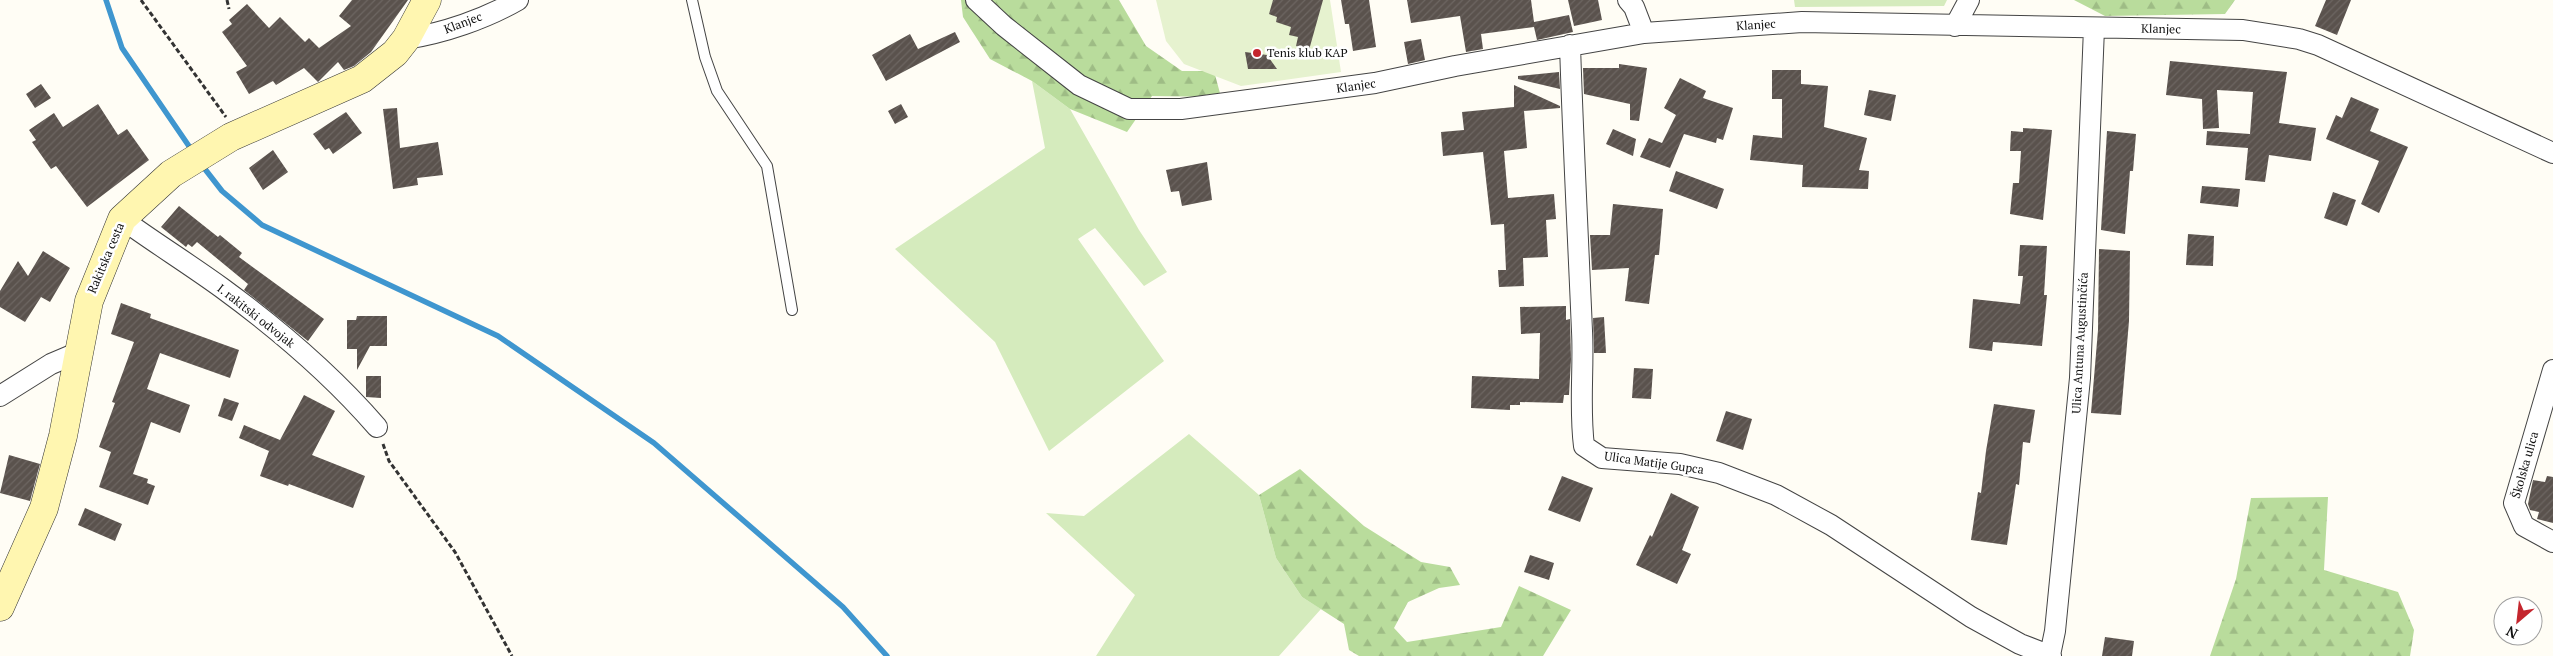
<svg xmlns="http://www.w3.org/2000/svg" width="2553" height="656" viewBox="0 0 2553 656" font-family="'PT Serif',serif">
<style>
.grass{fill:#d5ebbd}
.forest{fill:url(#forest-firs)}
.pitch{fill:#e6f2cf}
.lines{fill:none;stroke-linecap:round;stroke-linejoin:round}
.stream{stroke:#3f96cf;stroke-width:5.5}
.building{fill:url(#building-hatch)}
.service-casing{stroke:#444;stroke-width:12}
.minor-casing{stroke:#444;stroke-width:22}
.secondary-casing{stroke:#333;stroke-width:29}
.path{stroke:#333;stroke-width:3;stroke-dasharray:5 2.5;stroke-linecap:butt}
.service{stroke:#fff;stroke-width:10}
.minor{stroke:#fff;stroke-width:20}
.secondary{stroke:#fff6b0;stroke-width:28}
.poi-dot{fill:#c4262e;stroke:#fff;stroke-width:2}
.labels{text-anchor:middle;stroke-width:5;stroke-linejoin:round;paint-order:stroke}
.street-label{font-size:12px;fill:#111;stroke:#fff}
.poi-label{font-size:12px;fill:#111;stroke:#fff;text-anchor:start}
</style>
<defs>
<pattern id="forest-firs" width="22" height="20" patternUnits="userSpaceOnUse" patternTransform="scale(1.25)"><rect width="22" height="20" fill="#b9dc9c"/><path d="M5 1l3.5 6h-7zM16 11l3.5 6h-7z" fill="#9ebc85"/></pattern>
<pattern id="building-hatch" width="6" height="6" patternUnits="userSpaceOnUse" patternTransform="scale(1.25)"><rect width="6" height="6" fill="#5a524d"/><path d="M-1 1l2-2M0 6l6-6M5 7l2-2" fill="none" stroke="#6d6662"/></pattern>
</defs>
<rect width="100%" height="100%" fill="#fffdf5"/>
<path class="grass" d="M1794 0H1947L1944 6 1795 7Z
M1032 81 1070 109 1139 230 1167 272 1144 286 1095 228 1078 239 1164 361 1049 451 995 342 895 249 1045 148Z
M1189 434 1259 495 1276 558 1302 597 1321 609 1279 656H1096L1135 595 1046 513 1084 516Z"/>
<path class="forest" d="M961 0H1119L1146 46 1182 71H1214L1221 97 1152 96 1127 132 1070 109 1032 81 990 59 963 17Z
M2074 0H2235L2225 14 2105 16Z
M1300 469 1364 526 1421 562 1450 567 1460 585 1439 588 1408 602 1394 628 1407 642 1501 627 1519 586 1571 610 1543 656H1359L1349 650 1344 624 1302 597 1276 558 1259 495Z
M2328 497 2324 570 2398 592 2414 630 2410 656H2210L2236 579 2251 498Z"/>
<path class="pitch" d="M1156 0H1330L1341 72 1241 86 1184 64 1166 41Z"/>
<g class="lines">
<path class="stream" d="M106 0 122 48 193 152
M201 164 222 191 262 225 498 336 654 443 843 607 887 656"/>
</g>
<path class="building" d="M352 0H408L371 52 354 66 344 70 338 62 318 82 304 68 276 85 273 81 249 94 236 72 247 66 222 32 232 24 229 20 247 4 269 28 280 17 305 42 309 38 319 48 351 26 339 16Z
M1273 0H1323L1309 50 1296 46 1298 37 1289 35 1291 27 1276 22 1277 17 1269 14Z
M1341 0H1369L1376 47 1353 51 1349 24H1345Z
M1407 0H1531L1534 22 1569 15 1573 32 1537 40 1534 27 1481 34 1483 49 1466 52 1460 16 1411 23Z
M1568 0H1598L1602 20 1574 26Z
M2326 0H2351L2337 35 2315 26Z
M955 32 960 42 886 81 872 55 910 34 918 49Z
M1421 39 1425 60 1408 64 1404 42Z
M1245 52 1267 55 1277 69H1248Z
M2170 61 2287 72 2279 123 2316 128 2311 161 2269 155 2265 182 2245 180 2248 148 2206 145 2207 131 2250 134 2253 92 2217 90 2219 128 2203 129 2202 99 2166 95Z
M1619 64 1647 68 1639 121 1630 120V104L1584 94 1583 68H1619Z
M1772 70H1801V84L1828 86 1824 127 1867 138 1859 170 1869 171 1868 189 1802 187 1803 165 1750 160 1753 135 1782 138V99H1772Z
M1559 72 1560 89 1518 79V76Z
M1680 78 1706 91 1703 98 1733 108 1723 140 1717 138 1716 143 1684 134 1670 168 1640 157 1649 138 1662 143 1676 115 1664 108Z
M41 84 51 98 35 108 26 94Z
M1514 85 1560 106V108L1524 111 1527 148 1504 151 1508 198 1554 194 1556 219 1546 220 1548 257 1523 258 1524 286 1499 287 1498 270H1506L1504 224 1491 225 1483 152 1443 156 1441 132 1464 130 1462 112 1514 107Z
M1869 90 1896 95 1891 121 1864 115Z
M2351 97 2379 109 2370 131 2408 147 2379 213 2361 204 2379 161 2326 139 2336 115 2342 118Z
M98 104 118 135 127 129 149 160 87 207 56 166 51 169 32 142 36 140 29 130 54 113 63 127Z
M901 104 908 117 895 124 888 111Z
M397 108 400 148 438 142 443 175 417 178 418 185 393 189 383 109Z
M346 112 362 133 333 154 329 148 325 150 313 134Z
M2023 128 2052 130 2043 220 2010 214 2013 183H2019L2021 151H2010L2011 131 2023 132Z
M1613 129 1636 139 1633 156 1606 144Z
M2107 131 2136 134 2133 171H2130L2125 234 2101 230Z
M273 150 288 172 263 190 249 168Z
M1207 162 1212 200 1182 206 1179 191 1171 192 1166 170Z
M1676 171 1724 189 1717 209 1669 191Z
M2202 186 2240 189 2238 207 2200 203Z
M2333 192 2356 200 2347 226 2324 218Z
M1613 204 1663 209 1659 255H1655L1649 304 1625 301 1629 268 1592 270 1590 235H1610Z
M179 206 218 237 220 235 242 253 239 257 324 319 308 341 244 290 248 284 197 242 192 247 188 244 186 247 161 227Z
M2188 234 2214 236 2213 266 2186 265Z
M2020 245 2047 246 2044 295H2047L2042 346 1993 342 1992 351 1969 348 1973 299 2020 304 2023 276H2018Z
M2099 249 2130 251 2129 321 2121 415 2091 413 2098 330Z
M43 251 70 268 50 302 41 297 25 322 0 307V291L18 261 28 276Z
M121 303 151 314 150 318 239 350 230 378 160 353 147 389 190 405 180 433 151 422 133 474 148 479 147 483 155 486 148 505 99 487 111 452 99 447 115 403 112 402 134 342 111 334Z
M1566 306V320L1570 319 1571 359 1569 395H1564L1563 403 1520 402V405H1510V410L1471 408 1472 376 1539 379 1540 333 1521 334 1520 307Z
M357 316H387V346H370L357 370V349H347V320H356Z
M1604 317 1606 353H1594L1593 318Z
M1634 368 1653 369 1651 399 1632 398Z
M366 376H381V398L366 397Z
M304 395 335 411 312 455 365 476 353 508 289 484 288 486 260 476 269 451 239 438 244 425 280 440Z
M224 398 239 403 232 421 218 416Z
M1994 404 2035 410 2030 443 2023 442 2019 485 2016 484 2007 545 1971 540 1978 492 1981 493 1986 451Z
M1726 411 1752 419 1743 450 1716 441Z
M9 455 40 464 30 501 0 493Z
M1562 476 1593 488 1580 522 1548 510Z
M2547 476 2553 477V523L2537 519 2539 512 2530 510 2528 504 2533 480 2545 482Z
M1671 493 1699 507 1682 550 1691 554 1677 584 1636 565 1650 535 1652 537Z
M85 508 122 524 115 541 78 525Z
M1530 555 1554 563 1549 580 1524 572Z
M2105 637 2134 641 2132 656H2102Z"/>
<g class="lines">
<g class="service-casing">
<path id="service" d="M692 0 705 57 717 91 767 166 792 310"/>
</g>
<g class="minor-casing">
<path id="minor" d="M976 0 1004 26 1079 85 1129 109H1181L1375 83 1455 66 1644 33 1802 22 2243 30 2299 39 2318 45 2553 153
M1628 0 1634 7 1644 33
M1955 26 1969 0
M406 39C444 33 485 19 518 0
M1570 45C1573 140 1578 236 1582 331 1584 369 1579 407 1584 446L1602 458 1680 464 1719 473 1776 495 1831 525 1971 617 2020 644 2051 656
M122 219C155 243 189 264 222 288 278 329 332 375 377 427
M2553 370 2514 503 2524 526 2553 542
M0 396 51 364 77 353
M2050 655 2055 631 2080 378 2094 28"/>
</g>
<g class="secondary-casing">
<path id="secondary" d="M0 607 44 508 63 436 89 301 122 219 171 174 231 137 362 79 395 53 406 39 427 0"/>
</g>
<path class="path" d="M141 0 226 117
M227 0 229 9
M383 444 389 461 455 552 512 656"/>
<use href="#service" class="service"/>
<use href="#minor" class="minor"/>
<use href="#secondary" class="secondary"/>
</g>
<circle class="poi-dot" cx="1257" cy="53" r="5"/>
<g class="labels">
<g class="street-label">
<text transform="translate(463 23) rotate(-21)" y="4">Klanjec</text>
<text transform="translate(1756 25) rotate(-4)" y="4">Klanjec</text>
<text transform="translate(2161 29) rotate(1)" y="4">Klanjec</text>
<text transform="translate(1356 86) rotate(-8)" y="4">Klanjec</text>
<text transform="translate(106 258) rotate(-67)" y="4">Rakitska cesta</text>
<text transform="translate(256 316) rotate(38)" y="4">I. rakitski odvojak</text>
<text transform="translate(2080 343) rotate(-87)" y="4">Ulica Antuna Augustinčića</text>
<text transform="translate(1654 463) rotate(8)" y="4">Ulica Matije Gupca</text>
<text transform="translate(2525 465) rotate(-74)" y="4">Školska ulica</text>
</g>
<g class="poi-label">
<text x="1267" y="57">Tenis klub KAP</text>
</g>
</g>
<g transform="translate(2518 621) rotate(208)"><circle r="24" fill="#ffffff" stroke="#a0a0a0"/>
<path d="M0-4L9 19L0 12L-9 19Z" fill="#c4262e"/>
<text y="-8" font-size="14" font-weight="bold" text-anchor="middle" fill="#111111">N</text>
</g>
</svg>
